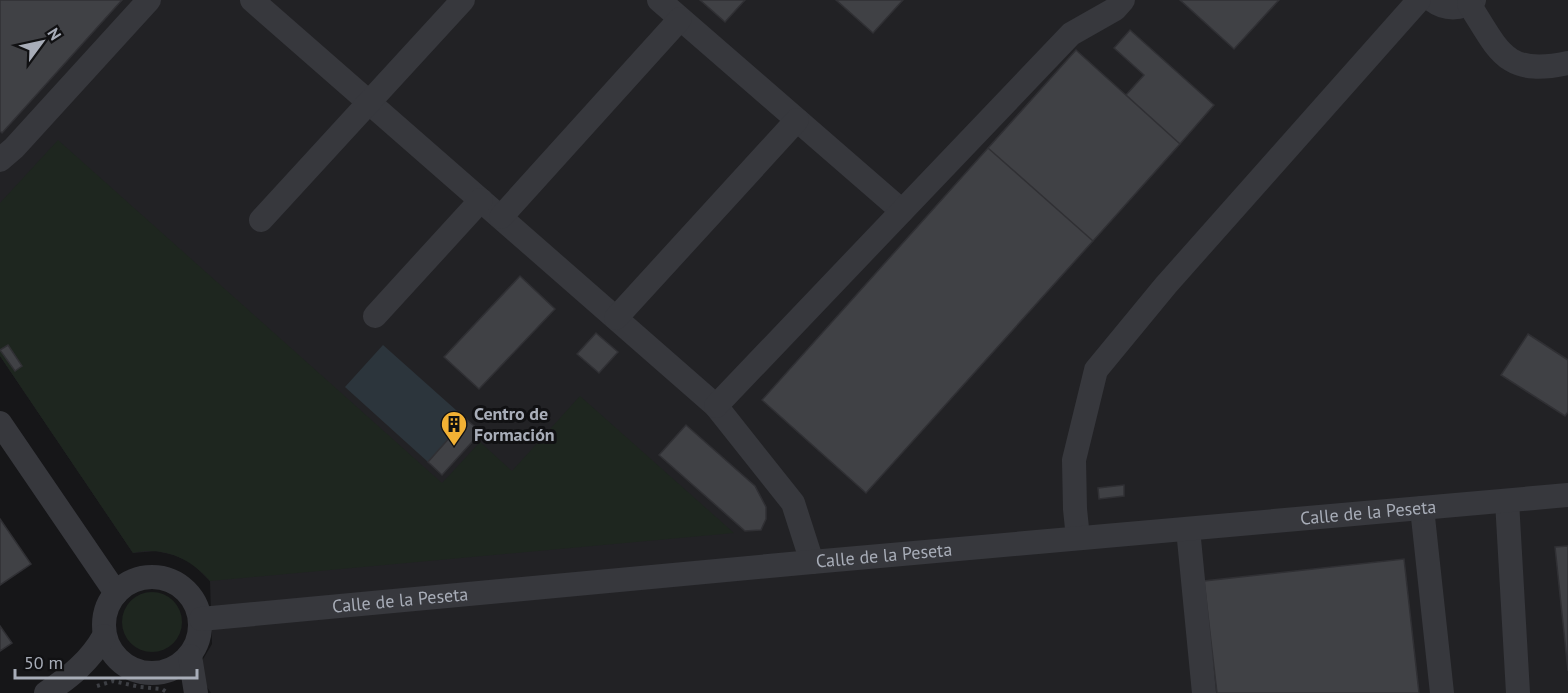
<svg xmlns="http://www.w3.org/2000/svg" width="1568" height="693" viewBox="0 0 1568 693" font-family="'PT Sans',sans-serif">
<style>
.built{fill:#222225}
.green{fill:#1e261f}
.water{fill:#2c353c}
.building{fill:#404145;stroke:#303034;stroke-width:1.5}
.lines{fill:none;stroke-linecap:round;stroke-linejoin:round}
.path{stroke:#3d3f44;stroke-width:4;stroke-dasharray:3 4.5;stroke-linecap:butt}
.minor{stroke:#37383d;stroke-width:24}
.labels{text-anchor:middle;stroke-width:6;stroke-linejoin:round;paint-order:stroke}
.poi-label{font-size:18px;font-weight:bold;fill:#a8adb8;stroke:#111113;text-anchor:start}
.street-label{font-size:18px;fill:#a8adb8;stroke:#111113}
</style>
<rect width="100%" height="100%" fill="#161618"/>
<path class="built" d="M0 0H1568V693H211L196 671 212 644 210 581 192 563 174 555 156 551 133 553 0 356Z"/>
<path class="green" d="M58 140 442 483 480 442 512 471 580 396 734 533 210 581C190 558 163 546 133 553L0 356V203Z
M122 622a30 30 0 1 1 60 0a30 30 0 1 1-60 0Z"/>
<path class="water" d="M383 345 466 419 428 462 345 387Z"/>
<path class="building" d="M0 0H122L2 133 0 131Z
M700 0H745L725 22Z
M836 0H903L873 33Z
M1180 0H1279L1234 49Z
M1130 30 1214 105 1180 144 1126 95 1144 75 1114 48Z
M1076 50 1180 144 1093 241 988 148Z
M988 148 1093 241 866 493 762 400Z
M520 276 555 309 479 389 444 357Z
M596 333 618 352 599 373 577 354Z
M1528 334 1568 360V412L1565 416 1501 375Z
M8 345 22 366 15 371 0 350Z
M466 419 481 432 442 475 428 462Z
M686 425 755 486 766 507V519L761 530 745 531 659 455Z
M1124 485V496L1099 499 1098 488Z
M0 519 31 564 0 585Z
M1568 546V671L1555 547Z
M1404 559 1419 693H1217L1204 581Z
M0 626 12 643 0 651Z"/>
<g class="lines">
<path class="path" d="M97 686 113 681 140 687 162 689 168 693"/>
<g class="minor">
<path d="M252 0 716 406 793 503 812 562"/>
<path d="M659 0 902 211"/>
<path d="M1432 0C1445 10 1461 10 1474 0"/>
<path d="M1469 4C1499 51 1505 77 1568 63"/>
<path d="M0 160 14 148 149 0"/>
<path d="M501 217 680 19"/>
<path d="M261 220 463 0"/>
<path d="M375 316 481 200"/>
<path d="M616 318 797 120"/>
<path d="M716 406 1071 34 1115 9 1123 0"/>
<path d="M0 423 116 593"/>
<path d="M1507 501 1518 693"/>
<path d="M1422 508 1442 693"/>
<path d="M1188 529 1204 693"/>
<path d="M1078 538 1075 509 1074 460 1096 370 1166 285 1419 0"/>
<circle cx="152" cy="625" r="48"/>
<path id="s1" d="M201 619 812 562 1568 495"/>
<path d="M190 656 196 693"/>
<path d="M46 693C70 677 90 661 104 636"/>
</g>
</g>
<defs>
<g id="building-pin" transform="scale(1.35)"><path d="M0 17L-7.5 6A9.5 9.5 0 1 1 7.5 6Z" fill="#f2b134" stroke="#111113"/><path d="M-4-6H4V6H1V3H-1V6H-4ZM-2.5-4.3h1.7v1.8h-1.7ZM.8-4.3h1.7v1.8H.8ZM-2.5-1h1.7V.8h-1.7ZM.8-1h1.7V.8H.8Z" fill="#111"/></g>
</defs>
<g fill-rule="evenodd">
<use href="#building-pin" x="454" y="424"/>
</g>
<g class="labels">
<g class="poi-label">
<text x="474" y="420">Centro de<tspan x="474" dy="21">Formación</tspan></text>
</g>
<g class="street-label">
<text dy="6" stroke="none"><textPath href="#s1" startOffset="1172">Calle de la Peseta</textPath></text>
<text dy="6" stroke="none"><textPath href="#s1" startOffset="686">Calle de la Peseta</textPath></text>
<text dy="6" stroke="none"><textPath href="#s1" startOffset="200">Calle de la Peseta</textPath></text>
</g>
</g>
<g transform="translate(42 42) rotate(57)" stroke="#111113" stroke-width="4.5" paint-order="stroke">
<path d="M0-4.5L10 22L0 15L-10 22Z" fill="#a8adb8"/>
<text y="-9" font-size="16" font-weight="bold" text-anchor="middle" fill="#a8adb8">N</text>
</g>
<path d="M15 669v9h182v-9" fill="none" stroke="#a8adb8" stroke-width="3"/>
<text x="24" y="669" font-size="18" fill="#a8adb8" stroke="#111113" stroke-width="4.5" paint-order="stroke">50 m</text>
</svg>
